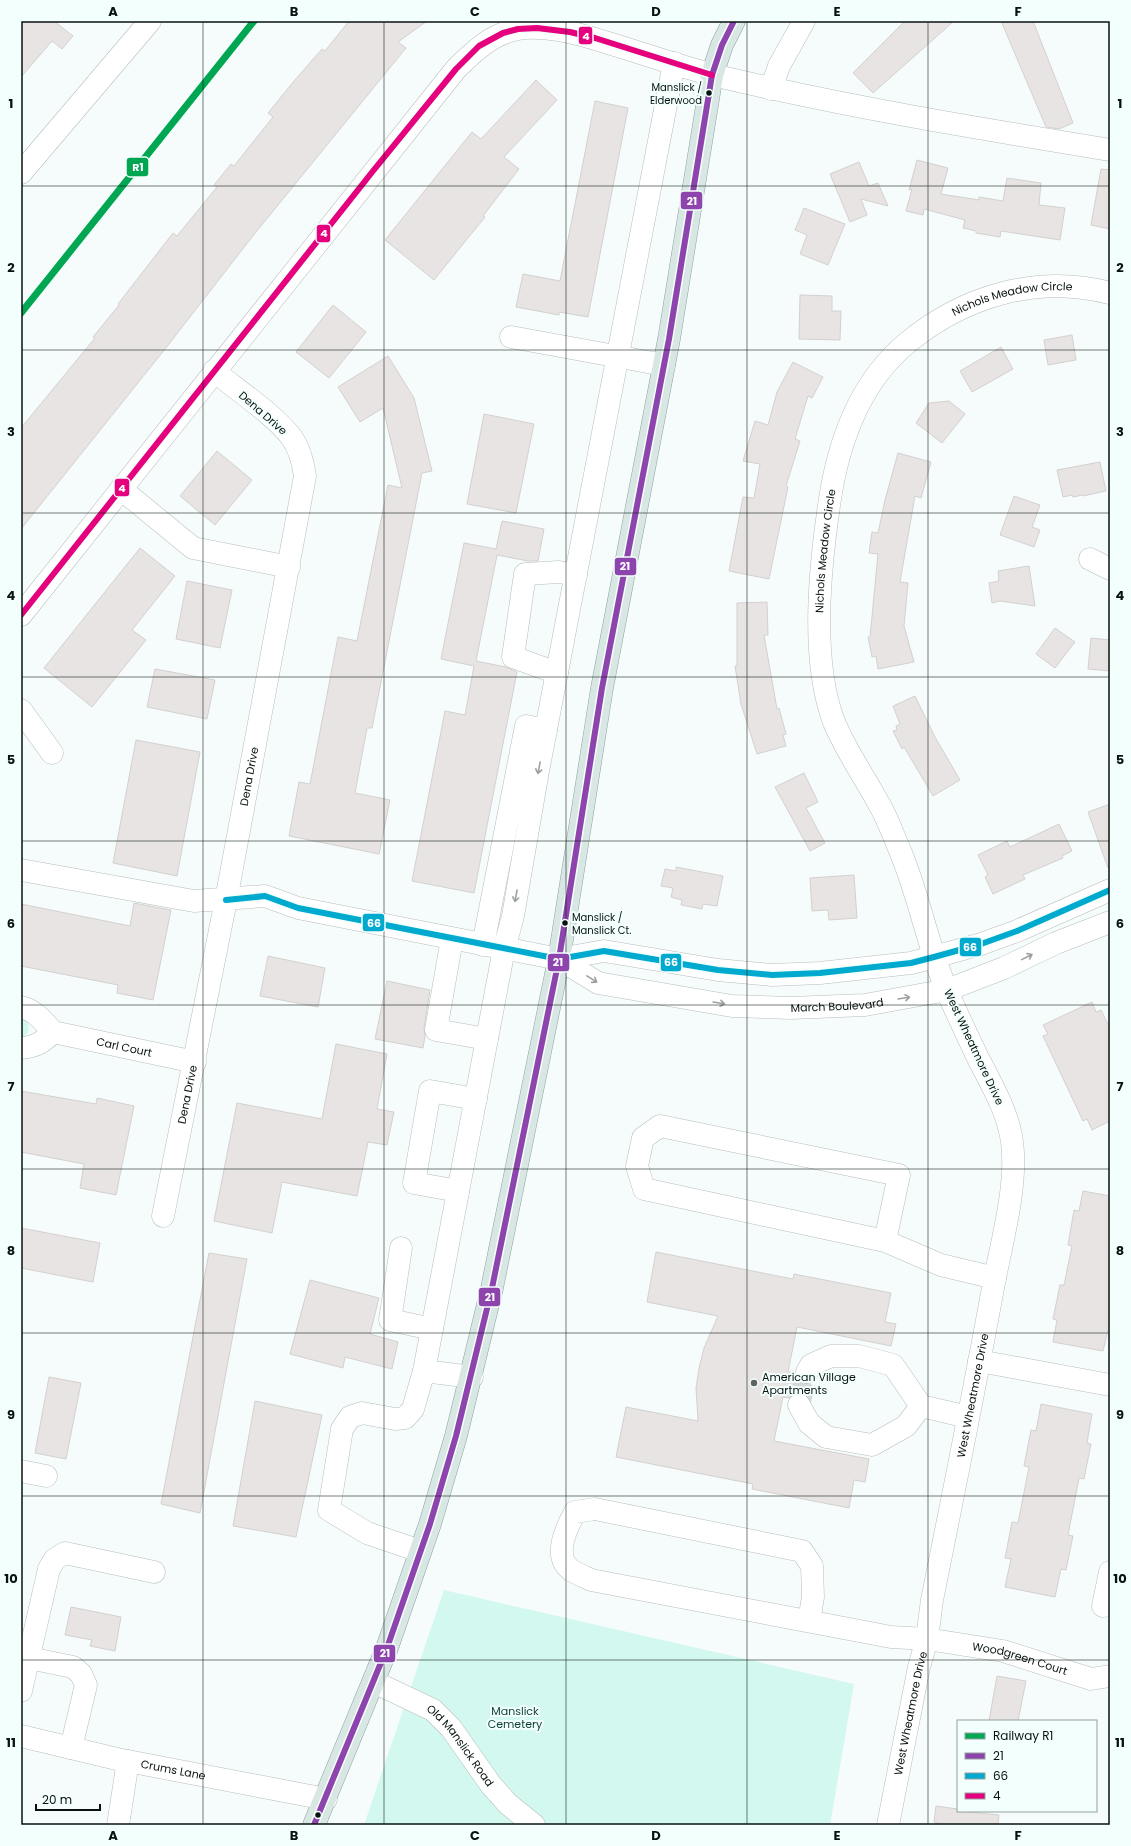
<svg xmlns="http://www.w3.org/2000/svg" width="1131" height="1846" viewBox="0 0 1131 1846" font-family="Poppins,sans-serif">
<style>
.green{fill:#d2f8f0}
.building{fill:#e7e4e3;stroke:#d3d1d0}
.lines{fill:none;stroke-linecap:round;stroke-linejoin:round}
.minor-tunnel{stroke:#d2d9d8;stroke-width:22;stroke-dasharray:22 11;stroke-linecap:butt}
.minor-casing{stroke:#b6bebc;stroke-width:23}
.major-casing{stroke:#8aa5a1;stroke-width:23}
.minor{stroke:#fefffe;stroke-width:22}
.major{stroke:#d8e6e4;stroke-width:22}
.bus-1-casing{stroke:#f3fffc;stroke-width:9}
.bus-2-casing{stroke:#f3fffc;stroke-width:9}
.bus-3-casing{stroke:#f3fffc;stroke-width:9}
.bus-1{stroke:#8e44ad;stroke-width:6}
.bus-2{stroke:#00a9ce;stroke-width:6}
.bus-3{stroke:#e5007d;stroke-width:6}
.rail-1-casing{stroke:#f3fffc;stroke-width:10}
.rail-1{stroke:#00a651;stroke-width:7}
.oneway{stroke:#9ca09f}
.grid{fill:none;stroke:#081210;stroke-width:1;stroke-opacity:0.55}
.bus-dot{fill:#081210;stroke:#f3fffc;stroke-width:1.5}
.poi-dot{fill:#5b6462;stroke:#f3fffc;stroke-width:1.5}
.labels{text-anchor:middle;stroke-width:4;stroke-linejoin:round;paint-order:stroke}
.bus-label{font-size:10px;fill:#081210;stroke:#f3fffc;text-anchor:end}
.street-label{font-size:11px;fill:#081210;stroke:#f3fffc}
.poi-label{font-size:11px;fill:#081210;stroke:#f3fffc;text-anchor:start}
.park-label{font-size:11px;fill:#093f37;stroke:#f3fffc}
.line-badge{stroke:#f3fffc;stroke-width:1.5}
.badge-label{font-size:11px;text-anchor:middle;font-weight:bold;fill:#fff}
.neatline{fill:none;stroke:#081210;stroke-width:1.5}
.grid-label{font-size:13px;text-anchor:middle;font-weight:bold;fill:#081210}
</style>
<rect width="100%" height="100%" fill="#f6fcfb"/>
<path class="green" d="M21 1016 27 1019 29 1029 27 1034 21 1038Z
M444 1590 854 1684 830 1825H364Z"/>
<path class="building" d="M21 21H54L73 36 62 49 52 41 21 77Z
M349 21H427L398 42 406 48 252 237 169 344 21 529V428L95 338 93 337 119 305 118 304 173 233 177 236 217 187 214 185 231 164 234 166 273 117 268 113 294 81 322 49 325 51Z
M905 21H954L873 93 853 73Z
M1001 21H1033L1073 123 1059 129 1046 127Z
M536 80 557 100 504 157 519 169 483 216 485 217 434 280 385 240 472 132 481 139Z
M595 101 628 108 588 317 559 312V315L516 307 523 274 560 281Z
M917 160 948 168 941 194 979 200V197L1003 201 1007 178 1041 183 1039 205 1065 208 1060 240 1001 231 1000 237 976 233V231L963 228 965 220 924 209 923 215 906 211 912 189 909 190Z
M859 162 869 186 878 183 888 206 861 199 867 215 850 222 830 174Z
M1101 169 1110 170V229L1091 225Z
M804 208 845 224 828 265 800 254 807 235 795 230Z
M800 295 832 296V311H841L840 340 799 339Z
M333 305 366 332 329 378 296 352Z
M1072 335 1076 360 1048 365 1044 340Z
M1001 347 1013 369 972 392 960 371Z
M388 356 414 398 432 471 422 473 372 728H367L355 793 390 800 379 854 289 836 299 782 310 784 338 637 357 641 388 485 402 488 383 408 360 422 338 387Z
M793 362 823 377 812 398 808 396 795 439 800 441 786 486 788 487 769 579 729 571 743 497 754 498 760 464 743 461 755 421 768 425 777 392Z
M949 401 965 414 942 443 916 423 929 403Z
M484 414 534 424 516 513 467 504Z
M217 451 252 480 215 525 180 496Z
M898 453 931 462 921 498 915 496 900 582 908 583 904 626 914 662 878 669 876 656 872 657 868 637H870L878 554 869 553 872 532 878 533 885 500Z
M1100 462 1106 491 1083 496V495L1073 497 1072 495 1063 497 1057 470Z
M1014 496 1040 505 1032 527 1040 530 1034 547 1000 535Z
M502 521 544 529 538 561H528L497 555 476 661 506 667 517 672 474 893 412 881 445 711 465 715 474 666 441 659 464 543 496 549Z
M140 548 175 576 132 630 146 640 92 707 44 668Z
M1029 566 1035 606 1000 601 992 603 989 583 999 581 998 571Z
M187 581 232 590 220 648 176 639Z
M767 602 768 635H764L777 709 779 708 786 734 783 735 786 746 757 754 741 704 735 666H737V603Z
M1055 628 1075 642 1055 668 1036 654Z
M1091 638 1110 640V671L1088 669Z
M155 669 215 680 207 719 147 707Z
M915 696 935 737 960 780 933 796 904 747 902 749 893 731 897 730 896 726 900 724 893 706Z
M136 740 200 752 177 876 113 863Z
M804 773 818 802 806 808 825 843 810 851 775 787Z
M1110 804V868H1108L1088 812Z
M1059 824 1072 851 1062 856 1063 858 1023 875 1025 879 993 894 985 877 988 875 978 855 1007 841 1010 847Z
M676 867 723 876 717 906 703 904 702 909 681 905 682 900 671 897 673 888 661 886 665 869 676 871Z
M854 875 857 918 829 920 828 910 812 911 810 878Z
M134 903 171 910 153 1000 117 993 118 985 21 966V904L130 926Z
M268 956 325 968 318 1007 260 996Z
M387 981 430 990 424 1028 425 1036 423 1048 375 1039Z
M1092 1002 1096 1012 1101 1010 1110 1028V1121L1092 1130 1087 1119 1083 1121 1043 1036 1048 1034 1043 1025Z
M336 1044 387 1054 377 1109 394 1112 387 1145 368 1142 357 1196 282 1182 272 1233 214 1221 237 1103 322 1119Z
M21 1091 96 1104 97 1098 134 1106 116 1195 80 1188 84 1164 21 1152Z
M1083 1191 1110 1196V1330H1108L1103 1351 1053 1342 1057 1320 1053 1319 1060 1285H1064L1072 1246 1068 1245 1074 1210 1079 1211Z
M21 1228 100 1243 93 1282 21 1268Z
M656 1252 793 1279 794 1274 891 1293 885 1322 896 1324 891 1346 797 1327 788 1372 795 1373 796 1379 801 1383 811 1384 808 1397 799 1393 793 1394 789 1398 783 1397 774 1441 869 1459 865 1482 854 1480 849 1508 752 1489 753 1484 616 1457 626 1407 698 1421 696 1388 699 1368 704 1348 718 1316 647 1302Z
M209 1253 247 1259 200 1513 161 1504Z
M310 1280 379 1298 370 1334 398 1342 392 1369 345 1357 343 1368 290 1354Z
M49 1377 81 1383 66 1459 35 1453Z
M255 1401 322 1415 296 1537 233 1526Z
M1041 1404 1092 1414 1087 1443 1091 1444 1084 1479 1079 1478 1068 1535 1073 1536 1066 1570 1061 1569 1055 1597 1005 1587 1011 1559 1005 1558 1012 1522 1018 1523 1029 1467 1024 1466 1031 1430 1036 1431Z
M71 1607 121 1617 115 1651 90 1646 92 1640 65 1635Z
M997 1676 1026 1681 1018 1721H989Z
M936 1806 958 1809V1811L999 1815 998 1825H937L938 1823 934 1822Z"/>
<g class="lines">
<path class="minor-tunnel" d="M799 1405 807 1372"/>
<g class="minor-casing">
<g id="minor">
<path d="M771 89 779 66 804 21"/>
<path d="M21 173 150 21"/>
<path d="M511 337 664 365"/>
<path d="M121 489 193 548 289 567"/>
<path d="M1090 559 1110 569"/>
<path d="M21 615 456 69C480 45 501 26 538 28 566 29 592 38 618 46 654 57 690 70 726 78 853 108 982 129 1110 150"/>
<path d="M557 673 513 657 525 574 559 572 576 575"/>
<path d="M21 710 52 753"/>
<path d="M21 870 194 901 265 896 298 908 559 959 604 951 718 970 772 975 820 973 911 963 934 957 981 944 1017 931 1110 890"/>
<path d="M452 939 436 1030 487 1039"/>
<path d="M483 945 526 726 546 730"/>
<path id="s1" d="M559 959 598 983 732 1006 791 1008 865 1005 947 990 1004 968 1056 943 1110 922"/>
<path id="s2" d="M21 1007C35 1010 44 1022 53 1032L195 1062"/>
<path d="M21 1048C36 1047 43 1042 53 1032"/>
<path d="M458 1191 414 1183 430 1091 476 1099"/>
<path id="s3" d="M163 1216 226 900 305 476C303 463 300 449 292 438 275 415 237 390 214 371"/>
<path d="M885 1241 644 1189 637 1166 643 1138 660 1126 899 1175 885 1241 941 1265 995 1278"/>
<path d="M401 1248 390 1320 432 1329"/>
<path d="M979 1361 1110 1385"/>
<path d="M424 1371 504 949 513 916 538 771 674 63"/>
<path d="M807 1372 811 1365 831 1356H859L893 1365 921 1406 968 1417"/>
<path d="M799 1405 809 1423 826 1437 872 1445 906 1426 921 1406"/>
<path d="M21 1471 46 1476"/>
<path d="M420 1551 367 1533 329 1510 342 1429 350 1417 362 1413 395 1419 405 1418 413 1409 424 1371 472 1377"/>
<path d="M1103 1606 1110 1572"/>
<path id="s4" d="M809 1621 813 1597 812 1566 802 1551 595 1509 575 1512C567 1527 552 1556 571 1570 577 1574 585 1577 591 1580L891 1637 927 1639 1003 1651 1091 1679 1110 1676"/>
<path d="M29 1658 73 1667 81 1674 86 1685 71 1748"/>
<path id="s5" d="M374 1682 433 1710 451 1728 491 1785 508 1804 534 1825"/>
<path d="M21 1691 49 1569 55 1559 65 1553 154 1572"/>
<path id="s6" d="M21 1736 117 1759 326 1799"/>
<path d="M118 1825 128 1761"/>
<path id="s7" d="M888 1825 919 1667 927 1639 932 1600C953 1496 974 1392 993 1288 1001 1244 1018 1186 1012 1142 1008 1111 991 1084 977 1056 967 1035 957 1014 948 993 928 948 920 899 901 853 894 837 888 819 879 804 864 776 846 751 834 722 810 659 820 565 830 499 839 440 860 382 907 343 964 296 1037 274 1110 293"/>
</g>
</g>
<g class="major-casing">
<path id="major" d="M314 1825 387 1648 430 1524 456 1436 492 1288 559 959 602 688 669 339 712 75 722 45 734 21"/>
</g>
<use href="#minor" class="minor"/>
<use href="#major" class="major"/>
<g class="bus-1-casing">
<path id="bus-1" d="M314 1825 387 1648 430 1524 456 1436 492 1288 559 959 602 688 669 339 712 75 722 45 734 21"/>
</g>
<g class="bus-2-casing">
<path id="bus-2" d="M226 900 265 896 298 908 559 959 604 951 718 970 772 975 820 973 911 963 934 957 981 944 1017 931 1110 890"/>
</g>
<g class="bus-3-casing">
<path id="bus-3" d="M21 615 373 171 456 69 479 46 503 33 518 29 537 28 570 32 595 38 712 75"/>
</g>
<use href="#bus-1" class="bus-1"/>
<use href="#bus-2" class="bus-2"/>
<use href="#bus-3" class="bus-3"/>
<g class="rail-1-casing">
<path id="rail-1" d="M21 313 254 21"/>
</g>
<use href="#rail-1" class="rail-1"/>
</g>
<defs><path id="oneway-shaft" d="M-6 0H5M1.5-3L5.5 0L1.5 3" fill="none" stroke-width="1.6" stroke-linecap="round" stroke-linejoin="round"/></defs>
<g class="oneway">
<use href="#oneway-shaft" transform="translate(539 768) rotate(101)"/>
<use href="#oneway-shaft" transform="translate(516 896) rotate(100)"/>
<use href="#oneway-shaft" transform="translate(1027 957) rotate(-26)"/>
<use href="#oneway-shaft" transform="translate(592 979) rotate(32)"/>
<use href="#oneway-shaft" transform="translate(904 998) rotate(-9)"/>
<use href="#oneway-shaft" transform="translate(719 1003) rotate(9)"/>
</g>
<path class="grid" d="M203 21V1825M384 21V1825M566 21V1825M747 21V1825M928 21V1825M21 186H1110M21 350H1110M21 513H1110M21 677H1110M21 841H1110M21 1005H1110M21 1169H1110M21 1333H1110M21 1496H1110M21 1660H1110"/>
<g class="bus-dot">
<circle cx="709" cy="93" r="3.5"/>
<circle cx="565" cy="923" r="3.5"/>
<circle cx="318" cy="1815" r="3.5"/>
</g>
<circle class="poi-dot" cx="754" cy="1383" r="4"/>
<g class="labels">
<g class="bus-label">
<text x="702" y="91">Manslick /<tspan x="702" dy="13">Elderwood</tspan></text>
<text x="572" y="921" text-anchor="start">Manslick /<tspan x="572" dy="13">Manslick Ct.</tspan></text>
</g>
<g class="street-label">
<text dy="4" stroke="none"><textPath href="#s7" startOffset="1673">Nichols Meadow Circle</textPath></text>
<text transform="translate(263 413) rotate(41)" y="4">Dena Drive</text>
<text dy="4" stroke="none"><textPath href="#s7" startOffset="1326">Nichols Meadow Circle</textPath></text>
<text dy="4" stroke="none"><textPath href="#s3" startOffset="448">Dena Drive</textPath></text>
<text dy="4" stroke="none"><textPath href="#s1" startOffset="287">March Boulevard</textPath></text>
<text dy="4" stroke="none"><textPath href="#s2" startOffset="114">Carl Court</textPath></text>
<text transform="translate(974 1047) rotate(65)" y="4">West Wheatmore Drive</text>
<text dy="4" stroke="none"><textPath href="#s3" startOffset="124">Dena Drive</textPath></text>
<text dy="4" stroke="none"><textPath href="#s7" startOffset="438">West Wheatmore Drive</textPath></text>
<text dy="4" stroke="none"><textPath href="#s4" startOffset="827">Woodgreen Court</textPath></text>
<text dy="4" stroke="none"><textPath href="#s7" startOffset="114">West Wheatmore Drive</textPath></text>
<text dy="4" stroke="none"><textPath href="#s5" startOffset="110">Old Manslick Road</textPath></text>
<text dy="4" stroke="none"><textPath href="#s6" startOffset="156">Crums Lane</textPath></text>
</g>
<g class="poi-label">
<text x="762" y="1381">American Village<tspan x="762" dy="13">Apartments</tspan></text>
</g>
<g class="park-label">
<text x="515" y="1715">Manslick<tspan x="515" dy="13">Cemetery</tspan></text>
</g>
</g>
<g class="line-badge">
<rect x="578" y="26" width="15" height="19" rx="4" fill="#e5007d"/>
<rect x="126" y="157" width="23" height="20" rx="4" fill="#00a651"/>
<rect x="680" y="191" width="23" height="19" rx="4" fill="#8e44ad"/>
<rect x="316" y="224" width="15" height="19" rx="4" fill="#e5007d"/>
<rect x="114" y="478" width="16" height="19" rx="4" fill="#e5007d"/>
<rect x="614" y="557" width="23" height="19" rx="4" fill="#8e44ad"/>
<rect x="362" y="913" width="23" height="19" rx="4" fill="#00a9ce"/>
<rect x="959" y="937" width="23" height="20" rx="4" fill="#00a9ce"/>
<rect x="660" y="953" width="22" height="19" rx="4" fill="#00a9ce"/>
<rect x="547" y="953" width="23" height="19" rx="4" fill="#8e44ad"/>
<rect x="478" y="1287" width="23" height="20" rx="4" fill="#8e44ad"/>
<rect x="373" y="1644" width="23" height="19" rx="4" fill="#8e44ad"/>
</g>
<g class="badge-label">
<text x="586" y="40">4</text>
<text x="138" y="171">R1</text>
<text x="692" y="205">21</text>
<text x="324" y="237">4</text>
<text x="122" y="492">4</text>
<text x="625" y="570">21</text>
<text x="374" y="927">66</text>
<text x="970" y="951">66</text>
<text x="671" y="966">66</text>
<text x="558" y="966">21</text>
<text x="490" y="1301">21</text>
<text x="385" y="1657">21</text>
</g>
<rect width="1131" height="1846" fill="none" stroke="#f3fffc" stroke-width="44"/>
<rect x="957" y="1720" width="140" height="92" fill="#f3fffc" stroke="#95a09e"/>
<rect x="965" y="1733" width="20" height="6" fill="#00a651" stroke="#95a09e"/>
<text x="993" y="1740" font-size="12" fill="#081210">Railway R1</text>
<rect x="965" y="1753" width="20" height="6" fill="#8e44ad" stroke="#95a09e"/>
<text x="993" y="1760" font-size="12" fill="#081210">21</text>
<rect x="965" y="1773" width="20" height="6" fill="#00a9ce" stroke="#95a09e"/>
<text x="993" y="1780" font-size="12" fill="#081210">66</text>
<rect x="965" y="1793" width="20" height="6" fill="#e5007d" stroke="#95a09e"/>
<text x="993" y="1800" font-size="12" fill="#081210">4</text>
<path d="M36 1804v6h64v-6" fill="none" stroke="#081210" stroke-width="2"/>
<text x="42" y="1804" font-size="12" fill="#081210" stroke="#f3fffc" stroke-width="3" paint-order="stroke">20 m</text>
<rect x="22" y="22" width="1087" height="1802" class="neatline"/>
<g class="grid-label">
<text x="113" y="16">A</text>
<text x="294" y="16">B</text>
<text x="475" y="16">C</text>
<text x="656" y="16">D</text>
<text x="837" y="16">E</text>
<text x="1018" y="16">F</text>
<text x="11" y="108">1</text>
<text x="1120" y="108">1</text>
<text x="11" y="272">2</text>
<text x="1120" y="272">2</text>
<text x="11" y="436">3</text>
<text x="1120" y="436">3</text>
<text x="11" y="600">4</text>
<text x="1120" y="600">4</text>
<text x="11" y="764">5</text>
<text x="1120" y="764">5</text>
<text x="11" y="928">6</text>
<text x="1120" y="928">6</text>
<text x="11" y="1091">7</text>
<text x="1120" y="1091">7</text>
<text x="11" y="1255">8</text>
<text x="1120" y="1255">8</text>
<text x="11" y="1419">9</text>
<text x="1120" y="1419">9</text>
<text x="11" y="1583">10</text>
<text x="1120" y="1583">10</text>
<text x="11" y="1747">11</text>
<text x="1120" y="1747">11</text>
<text x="113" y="1840">A</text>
<text x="294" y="1840">B</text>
<text x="475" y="1840">C</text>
<text x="656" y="1840">D</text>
<text x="837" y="1840">E</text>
<text x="1018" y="1840">F</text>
</g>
</svg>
